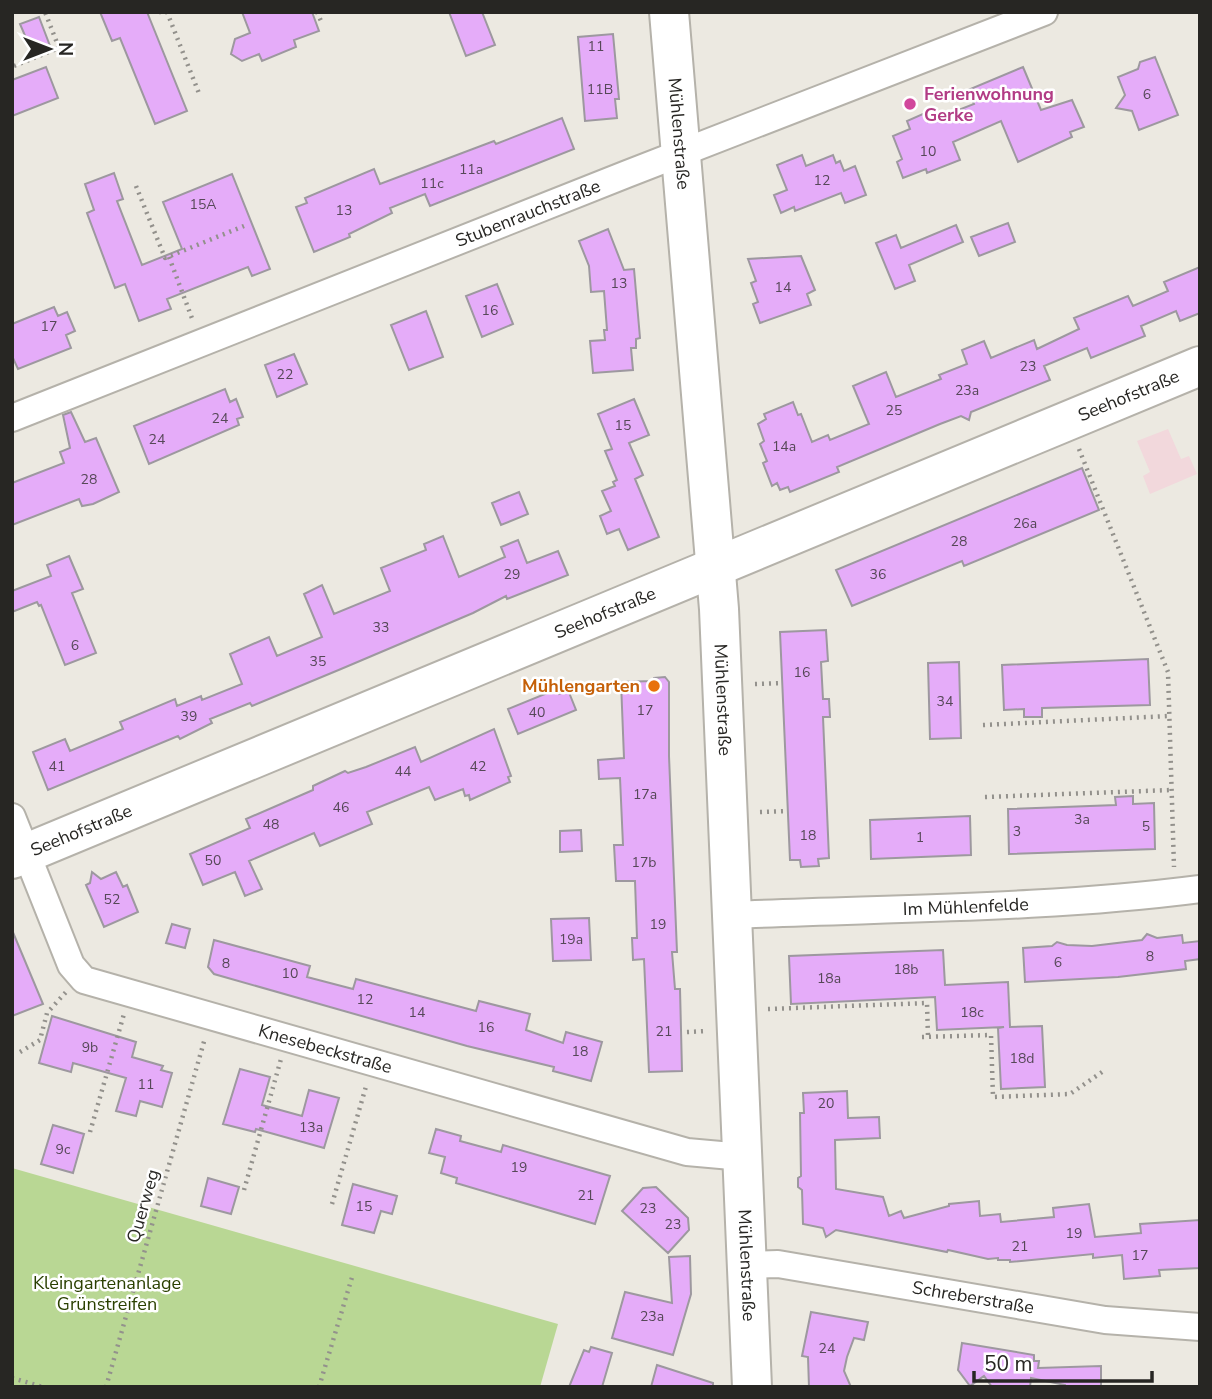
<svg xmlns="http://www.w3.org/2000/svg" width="1212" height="1399" viewBox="0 0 1212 1399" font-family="'Nunito Sans',sans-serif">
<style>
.education{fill:#f2d8dc}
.green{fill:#b9d794}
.building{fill:#e5acf9;stroke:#9d989f;stroke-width:2}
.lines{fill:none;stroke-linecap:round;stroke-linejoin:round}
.street-casing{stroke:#b5b2aa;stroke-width:30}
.secondary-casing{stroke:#b5b2aa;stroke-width:42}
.path{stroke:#93918c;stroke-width:4.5;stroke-dasharray:2 5;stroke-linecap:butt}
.street{stroke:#fff;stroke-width:26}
.secondary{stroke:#fff;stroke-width:38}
.hotel-dot{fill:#d1479c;stroke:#fff;stroke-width:2.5}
.food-dot{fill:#e8710a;stroke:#fff;stroke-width:2.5}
.labels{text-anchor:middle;stroke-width:5;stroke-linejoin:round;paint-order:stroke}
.number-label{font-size:14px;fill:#564858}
.hotel-label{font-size:18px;font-weight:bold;fill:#b23c85;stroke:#fff;text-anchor:start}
.street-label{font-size:18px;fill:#272623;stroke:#fff}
.food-label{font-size:18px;font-weight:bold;fill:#c56008;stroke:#fff;text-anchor:end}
.park-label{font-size:18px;fill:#2a4000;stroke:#fff}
</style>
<rect width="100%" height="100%" fill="#ece9e1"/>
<path class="education" d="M1168 429 1181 459 1189 456 1197 474 1150 494 1143 476 1150 472 1137 441Z"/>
<path class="green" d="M12 1168 558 1324 540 1387H12Z"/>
<path class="building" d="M100 12H147L187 111 155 124 120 38 112 41Z
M242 12H312L319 31 294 40 296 47 262 61 259 54 242 61 231 54 235 39 250 33Z
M449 12H482L495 45 466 56Z
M39 17 50 46 32 52 20 24Z
M613 34 619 99H615L617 118 585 121 578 37Z
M1155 57 1178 115 1139 130 1132 111 1116 108 1125 95 1118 77 1138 69 1140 62Z
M46 67 58 98 12 116V80Z
M1023 67 1041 110 1072 100 1084 127 1070 132 1072 137 1018 162 1001 121 953 142 960 160 927 173 926 169 903 178 897 162 902 159 893 136 910 129 907 121 925 113 928 122 974 104 968 90Z
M562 118 574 149 430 206 425 194 390 208 392 213 349 234 350 237 314 252 296 207 307 203 305 198 374 169 380 184 494 141 496 144Z
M802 155 806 166 833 155 836 163 840 161 844 171 855 166 866 195 845 203 841 193 795 211 794 207 781 213 774 195 787 190 777 165Z
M114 173 123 199 117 201 142 265 182 249 163 202 232 174 270 269 252 276 248 267 167 299 171 309 139 321 125 284 115 288 87 213 94 210 85 184Z
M1008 223 1015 242 979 256 971 237Z
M956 225 963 242 909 265 915 281 895 289 876 243 896 235 901 248Z
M608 229 624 270 634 269 640 338 636 339V348H631L633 370 593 373 590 341 605 340 604 330H607L604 291 591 292 589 266 579 241Z
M801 256 815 290 807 294 811 305 760 323 753 304 758 302 751 283 756 281 748 259Z
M1200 267V313L1180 321 1176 311 1141 326 1145 336 1091 358 1087 348 1044 366 1050 380 971 412 969 420 961 416 940 424 837 467 839 472 790 492 788 487 780 490 777 483 772 486 763 463 767 461 760 444 764 441 758 424 766 419 764 414 793 402 798 415 801 414 812 442 828 435 830 440 869 424 853 386 886 372 896 397 941 379 939 375 967 364 962 350 984 341 991 358 1034 340 1037 349 1079 329 1074 318 1128 296 1133 306 1168 291 1164 282Z
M497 284 513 324 482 337 466 296Z
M54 307 58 316 67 312 75 331 66 335 71 348 18 369 12 356V324Z
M426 311 443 357 409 370 391 325Z
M294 354 307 384 277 397 265 365Z
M225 389 230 402 236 399 243 417 237 419 239 425 149 464 134 426Z
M634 399 649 435 629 443 643 475 635 479 659 537 628 550 619 529 607 534 600 516 611 511 602 491 615 486 613 482 617 480 605 451 612 449 598 414Z
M71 412 85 442 96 438 119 492 93 504 82 506 79 499 12 525V483L64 463 60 452 70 448 63 415Z
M1082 468 1099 510 964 566 962 561 852 606 836 570Z
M519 492 528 514 501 525 492 503Z
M443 536 459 577 505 557 501 547 518 540 527 563 558 551 568 575 507 599 506 596 473 613 341 669 252 706 250 703 210 719 212 723 180 739 178 736 48 790 33 752 65 739 70 751 123 729 120 722 175 699 177 706 201 696 202 700 242 684 230 654 269 637 277 656 322 637 304 594 322 585 334 614 390 591 381 568 426 550 424 544Z
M69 556 83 589 72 593 96 653 65 665 41 605 39 606 37 602 12 612V591L51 576 47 565Z
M826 630 828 661 821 662 823 699H829L830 717H823L829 858 818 859 819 866 801 867 800 860H790L780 632Z
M1148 659 1150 705 1042 708V717H1024V709L1004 710 1002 665Z
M959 662 961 738 930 739 928 663Z
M665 677 669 682V756L677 952H672L675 989H680L682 1071 649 1072 644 959 633 960 632 938H637L635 881H616L614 845H623L620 778 599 779 598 760 624 758 621 682 652 681 654 678Z
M557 689 559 694 568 690 576 710 518 734 508 709Z
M494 729 511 776 508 777 510 782 470 800 469 795 465 796 463 789 435 800 429 787 367 812 372 824 320 846 314 833 249 861 262 889 245 896 235 872 203 885 190 854 250 828 246 819 313 790V786L345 771 348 773 366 767 415 747 421 762Z
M1133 796V804L1154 803 1155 849 1009 854 1008 809 1116 805 1115 797Z
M970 816 971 855 871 859 870 820Z
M581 830 582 851 560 852V831Z
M92 872 101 879 116 872 123 887 127 885 138 912 104 927 86 885 90 883Z
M589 918 591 960 553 961 551 919Z
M172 924 190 929 185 948 166 943Z
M12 930 43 1004 12 1016Z
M1147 934 1157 938 1182 935 1183 943 1200 941V959L1185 961 1186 969 1118 977 1025 982 1023 948 1052 946 1057 942 1067 945 1092 946 1142 940Z
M214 940 310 966 307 977 353 989 356 979 476 1011 479 1001 530 1014 526 1030 563 1043 566 1032 602 1042 591 1081 553 1071 554 1067 467 1046 214 974 208 967Z
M943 950 945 985 1008 982 1010 1027 1042 1026 1045 1087 1001 1089 998 1028 1004 1027 937 1030 935 997 791 1004 789 956Z
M52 1016 136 1042 132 1057 163 1066 161 1070 172 1073 162 1107 140 1101 136 1116 116 1111 126 1078 73 1063 71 1072 39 1063Z
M240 1069 270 1077 262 1105 302 1116 309 1090 339 1098 324 1148 256 1129 255 1132 223 1124Z
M847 1091 848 1118 879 1117 880 1138 835 1140 836 1189 883 1197 889 1216 901 1211 904 1218 949 1206V1204L979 1201 980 1216 1000 1214 1001 1222 1054 1217 1053 1208 1089 1204 1095 1237 1141 1233 1140 1224 1200 1220V1268L1159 1270 1160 1276 1124 1279 1122 1255 1093 1258V1254L1010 1262V1260H998V1258L988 1259 948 1250 947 1252 836 1230 826 1237 823 1228 803 1224 802 1190 798 1187V1178L801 1176 800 1113H804L803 1093Z
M53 1125 84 1134 73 1173 41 1164Z
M436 1129 461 1136 460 1141 501 1152 503 1145 610 1176 595 1224 456 1183 457 1178 441 1173 445 1157 429 1153Z
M208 1178 239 1187 231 1214 201 1206Z
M353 1184 397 1196 392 1214 381 1211 374 1233 342 1225Z
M656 1187 688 1218 689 1230 668 1253 622 1211 643 1188Z
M690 1256 691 1294 673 1355 612 1338 625 1292 672 1303 669 1257Z
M811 1312 868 1322 864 1340 854 1338 847 1357 844 1371 851 1387H809L808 1357 802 1356Z
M962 1343 1034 1355V1361H1039L1038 1368 1101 1366V1387H1065V1385L1031 1378 1030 1387H992L984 1376 970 1386 958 1370Z
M591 1347 612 1353 602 1387H569L584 1350 589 1352Z
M657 1365 713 1383V1387H651Z"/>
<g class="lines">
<g class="street-casing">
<g id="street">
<path id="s1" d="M12 418 627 174 1044 12"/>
<path id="s2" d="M12 817 71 965 84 980 687 1152 743 1157"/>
<path id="s3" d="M732 915C888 908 1045 909 1200 889"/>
<path id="s4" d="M747 1265 778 1264 1105 1320 1200 1327"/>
</g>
</g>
<g class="secondary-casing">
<g id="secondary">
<path id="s5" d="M669 12 719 609 752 1387"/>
<path id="s6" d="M12 859 1200 366"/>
</g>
</g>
<path class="path" d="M159 12H163
M167 12 200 96
M317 12 321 21
M14 66 59 48 45 12
M136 186 165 258 244 226
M169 257 193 321
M1079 449 1168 672 1174 867
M755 684 782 683
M983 725 1169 716
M985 797 1171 790
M760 812 788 811
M768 1009 927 1003 928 1037
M687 1032 706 1031
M922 1037 991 1035 993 1097 1070 1094 1105 1070
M20 1052 40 1040 47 1013 66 992
M90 1132 124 1014
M244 1190 281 1059
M332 1204 367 1083
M12 1378 43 1387
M106 1387 205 1038
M319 1387 353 1274"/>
<use href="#street" class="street"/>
<use href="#secondary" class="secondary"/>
</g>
<circle class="hotel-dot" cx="910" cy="104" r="7"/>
<circle class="food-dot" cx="654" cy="686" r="7"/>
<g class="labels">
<g class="number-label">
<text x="596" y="51">11</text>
<text x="600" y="94">11B</text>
<text x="1147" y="99">6</text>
<text x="928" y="156">10</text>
<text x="471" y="174">11a</text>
<text x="822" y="185">12</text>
<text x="432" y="188">11c</text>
<text x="203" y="209">15A</text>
<text x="344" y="215">13</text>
<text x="619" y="288">13</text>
<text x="783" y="292">14</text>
<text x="490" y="315">16</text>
<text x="49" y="331">17</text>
<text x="1028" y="371">23</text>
<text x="285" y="379">22</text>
<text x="967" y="395">23a</text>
<text x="894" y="415">25</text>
<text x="220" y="423">24</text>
<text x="623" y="430">15</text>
<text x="157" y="444">24</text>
<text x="784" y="451">14a</text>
<text x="89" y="484">28</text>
<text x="1025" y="528">26a</text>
<text x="959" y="546">28</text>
<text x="512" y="579">29</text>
<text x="878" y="579">36</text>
<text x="381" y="632">33</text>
<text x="75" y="650">6</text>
<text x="318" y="666">35</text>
<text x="802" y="677">16</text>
<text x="945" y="706">34</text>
<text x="645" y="715">17</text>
<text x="537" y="717">40</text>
<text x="189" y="721">39</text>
<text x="57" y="771">41</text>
<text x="478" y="771">42</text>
<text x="403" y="776">44</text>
<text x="645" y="799">17a</text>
<text x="341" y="812">46</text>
<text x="1082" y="824">3a</text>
<text x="271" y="829">48</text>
<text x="1146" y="831">5</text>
<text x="1017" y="836">3</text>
<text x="808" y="840">18</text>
<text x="920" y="842">1</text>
<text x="213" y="865">50</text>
<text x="644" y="867">17b</text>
<text x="112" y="904">52</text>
<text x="658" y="929">19</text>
<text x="571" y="944">19a</text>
<text x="1150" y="961">8</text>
<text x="1058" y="967">6</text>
<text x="226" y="968">8</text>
<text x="906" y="974">18b</text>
<text x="290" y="978">10</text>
<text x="829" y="983">18a</text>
<text x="365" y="1004">12</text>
<text x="417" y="1017">14</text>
<text x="972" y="1017">18c</text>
<text x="486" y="1032">16</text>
<text x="664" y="1036">21</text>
<text x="90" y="1052">9b</text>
<text x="580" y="1056">18</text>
<text x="1022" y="1063">18d</text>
<text x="146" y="1089">11</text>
<text x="826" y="1108">20</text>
<text x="311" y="1132">13a</text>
<text x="63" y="1154">9c</text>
<text x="519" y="1172">19</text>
<text x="586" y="1200">21</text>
<text x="364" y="1211">15</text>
<text x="648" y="1213">23</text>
<text x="673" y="1229">23</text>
<text x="1074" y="1238">19</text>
<text x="1020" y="1251">21</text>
<text x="1140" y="1260">17</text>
<text x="652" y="1321">23a</text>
<text x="827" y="1353">24</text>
</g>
<g class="hotel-label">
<text x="924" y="100">Ferienwohnung<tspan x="924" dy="21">Gerke</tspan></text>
</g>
<g class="street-label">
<text dy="6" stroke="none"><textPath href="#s5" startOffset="122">Mühlenstraße</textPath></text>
<text dy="6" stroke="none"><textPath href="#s1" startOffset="555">Stubenrauchstraße</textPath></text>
<text dy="6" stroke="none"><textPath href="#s6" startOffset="1209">Seehofstraße</textPath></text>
<text dy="6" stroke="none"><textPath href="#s6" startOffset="642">Seehofstraße</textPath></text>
<text dy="6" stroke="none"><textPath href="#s5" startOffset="690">Mühlenstraße</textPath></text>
<text dy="6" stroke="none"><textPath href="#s6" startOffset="75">Seehofstraße</textPath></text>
<text dy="6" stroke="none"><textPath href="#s3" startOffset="234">Im Mühlenfelde</textPath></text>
<text dy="6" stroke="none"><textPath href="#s2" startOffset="430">Knesebeckstraße</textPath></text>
<text transform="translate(143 1206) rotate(-74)" y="6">Querweg</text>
<text dy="6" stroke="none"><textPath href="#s5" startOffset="1256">Mühlenstraße</textPath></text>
<text dy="6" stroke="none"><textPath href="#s4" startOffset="229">Schreberstraße</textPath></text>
</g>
<g class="food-label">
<text x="640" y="692">Mühlengarten</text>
</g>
<g class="park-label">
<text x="107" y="1289">Kleingartenanlage<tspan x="107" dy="21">Grünstreifen</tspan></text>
</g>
</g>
<rect width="1212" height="1399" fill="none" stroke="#272623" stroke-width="28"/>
<g transform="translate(49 49) rotate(90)" stroke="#ffffff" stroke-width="5" paint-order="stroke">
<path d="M0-5L12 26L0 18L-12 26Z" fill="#272623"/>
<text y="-10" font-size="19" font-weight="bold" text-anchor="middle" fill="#272623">N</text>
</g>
<path d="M974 1371v10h178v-10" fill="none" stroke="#272623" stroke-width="3.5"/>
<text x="984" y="1371" font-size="21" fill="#272623" stroke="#ffffff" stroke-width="5" paint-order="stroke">50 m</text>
</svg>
